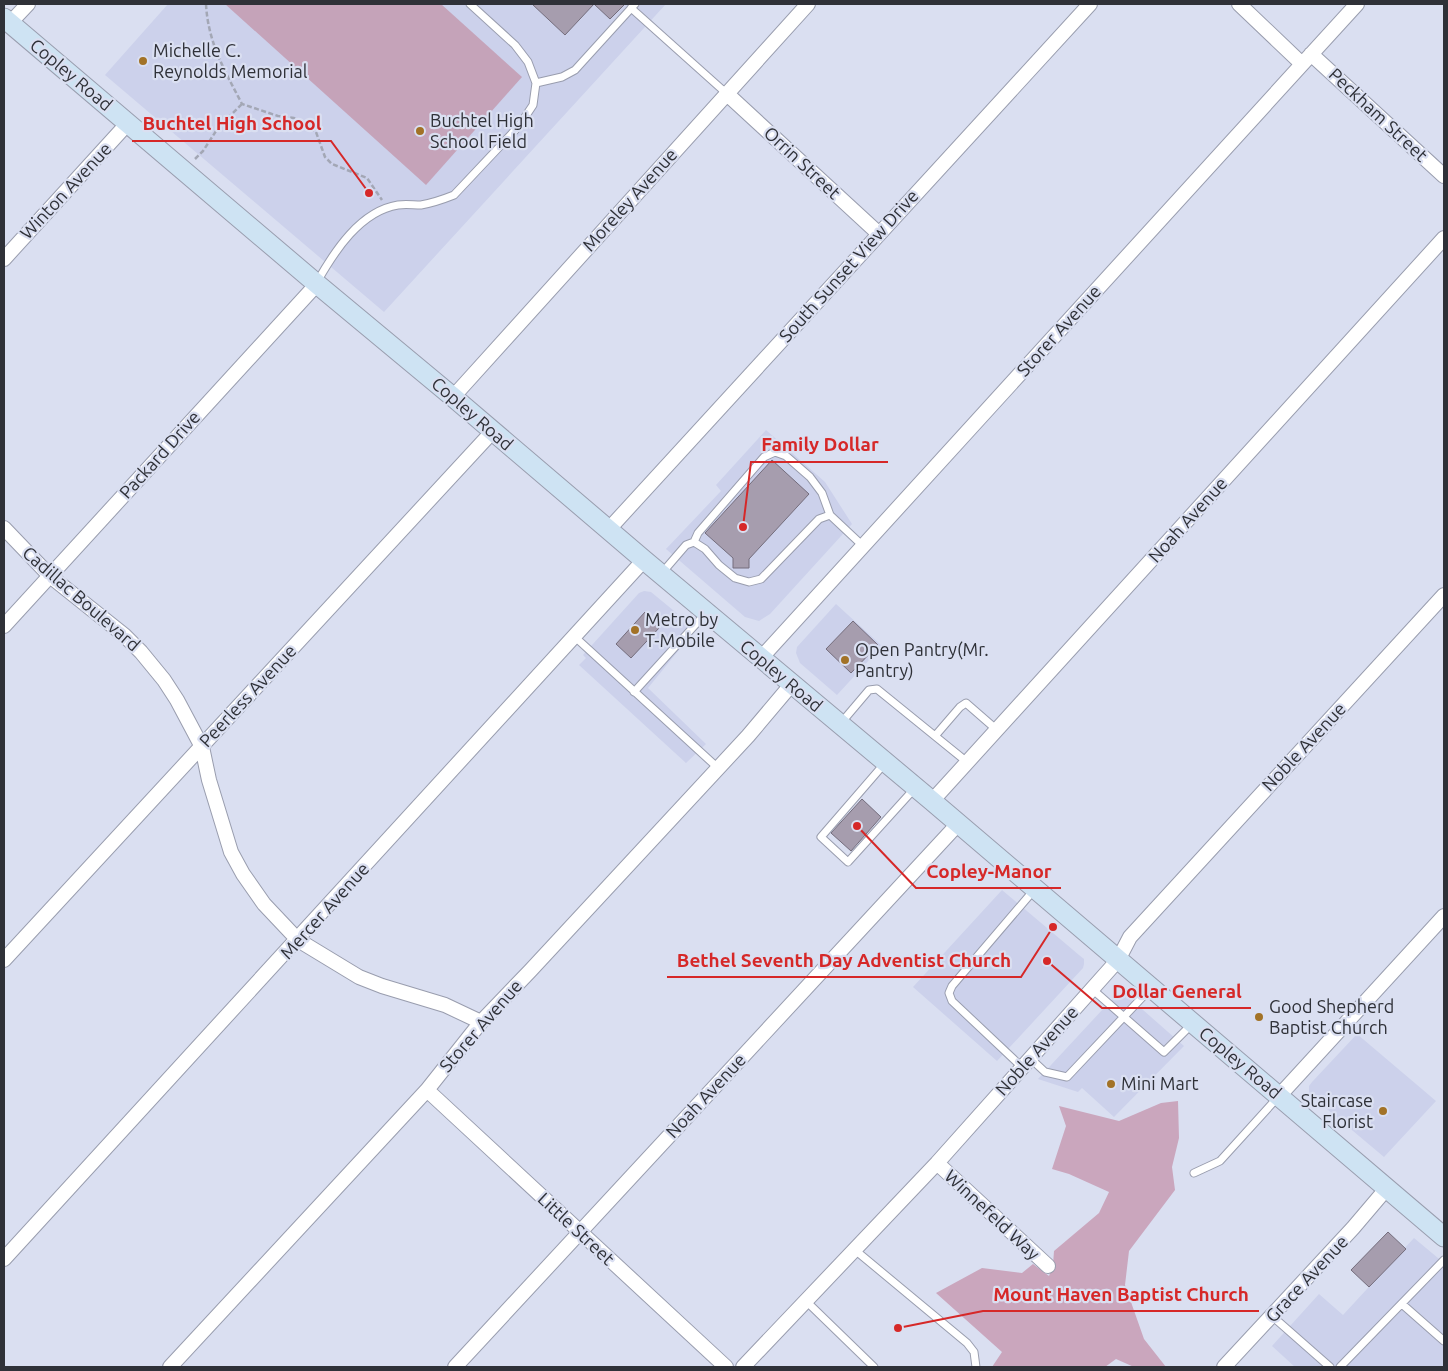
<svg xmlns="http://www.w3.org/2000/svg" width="1448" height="1371" viewBox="0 0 1448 1371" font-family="Ubuntu,sans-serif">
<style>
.built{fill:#ccd1eb}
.green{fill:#c5a3b9}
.forest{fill:#caa6bd}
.building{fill:#a69dae;stroke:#746d7c}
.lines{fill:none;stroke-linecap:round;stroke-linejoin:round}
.service-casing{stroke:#999dae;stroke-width:9}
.minor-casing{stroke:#999dae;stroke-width:16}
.secondary-casing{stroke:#999dae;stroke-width:21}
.path{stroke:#a3a7b5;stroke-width:2.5;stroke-dasharray:5 2.5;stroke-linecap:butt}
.service{stroke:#fff;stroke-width:7}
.minor{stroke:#fff;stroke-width:14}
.secondary{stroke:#cee3f3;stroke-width:19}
.poi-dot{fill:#a27226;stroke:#dadff1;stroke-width:2}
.labels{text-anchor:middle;stroke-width:4.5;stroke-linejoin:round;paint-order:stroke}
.poi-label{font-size:18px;fill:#2f3138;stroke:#dadff1;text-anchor:start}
.street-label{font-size:18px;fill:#2f3138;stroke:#dadff1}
.leader{fill:none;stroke:#d62828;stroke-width:2}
.callout-dot{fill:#d62828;stroke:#dadff1;stroke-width:2}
.callout-label{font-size:19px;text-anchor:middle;font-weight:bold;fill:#d62828;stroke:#dadff1;stroke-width:4.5;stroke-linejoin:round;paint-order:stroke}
</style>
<rect width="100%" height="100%" fill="#dadff1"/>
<path class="built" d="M168 4H666L384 312 105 75Z
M766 430 825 482 852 524 770 614 759 621 745 617 666 549 721 491 716 485Z
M644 591 651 592 696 629 648 688 706 744 686 763 579 665 586 658 583 655 639 593Z
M836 604 882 646 837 695 800 663 796 653 797 647Z
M1002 890 1079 955 1084 959V964L1083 968 997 1061 913 987Z
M1116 995H1126L1184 1046 1114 1117 1082 1088 1078 1092 1038 1079Z
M1357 1034 1436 1101 1384 1157 1309 1094V1086L1312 1082Z
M1414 1238 1444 1263V1367H1295L1272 1346 1319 1294 1343 1315Z"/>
<path class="green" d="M225 4H441L522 77 426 185Z"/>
<path class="forest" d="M1178 1101 1179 1138 1172 1167 1175 1190 1129 1251 1125 1285 1144 1339 1166 1367H1134L1116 1359 1105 1367H992L1002 1352 936 1293 982 1268 1022 1273 1033 1264 1049 1276 1053 1265 1054 1251 1099 1213 1109 1192 1069 1174 1052 1169 1066 1126 1059 1106 1119 1121 1161 1103Z"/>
<path class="building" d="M532 4H625L610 19 594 4 565 35Z
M772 460 809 494 749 559V568H733V558L705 533Z
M645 612 660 627 631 658 616 644Z
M853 621 878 645 851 673 826 649Z
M862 799 881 817 851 851 831 833Z
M1388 1232 1406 1249 1369 1287 1351 1270Z"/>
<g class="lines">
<g class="service-casing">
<path id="service" d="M631 8 726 93
M536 83 562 77 575 70 635 4
M317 282C334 252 360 211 398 205 406 204 413 205 421 205 432 203 444 199 454 195L519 126 533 105 536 83 528 62 515 45 470 4
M694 542 698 533 764 457 775 452 786 456 810 477 822 493 830 515
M661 574 686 545 694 542 705 549 719 565 735 578 749 582 761 579 819 519 830 515 863 546
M575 637 718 768
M634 692 706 613
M841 723 869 690 877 689 967 762
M935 736 960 707 966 703 997 730
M885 763 821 837 848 862 915 788
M1092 989 1164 1052 1191 1025
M1030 1058 1045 1072 1067 1077 1151 988
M1022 1067 952 1001 949 993 952 986 1034 890
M1194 1173 1220 1161 1279 1096
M855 1250 967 1343 974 1352 976 1367
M806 1301 874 1367
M1402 1304 1444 1341
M1272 1316 1330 1367
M1340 1367 1444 1260"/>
</g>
<g class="minor-casing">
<path id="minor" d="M1239 4 1302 64
M10 23 28 4
M1311 54 1444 176
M726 93 878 233
M4 259 128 123
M453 397 808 4
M4 528 50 576 124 635 141 652 164 680 177 700 202 747 209 780 231 852 243 874 264 904 298 940 359 977 382 986 445 1005 481 1022
M609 529 1090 4
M4 626 317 284
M761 658 1357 4
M932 801 1444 238
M4 960 493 431
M427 1090 726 1367
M1279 1096 1444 916
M937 1163 1048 1266
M4 1259 644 560
M170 1367 427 1090 481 1022 530 971 748 736 791 685
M455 1367 958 824
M743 1367 937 1163 1118 960 1130 937 1444 595
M1224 1367 1353 1228 1387 1188"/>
</g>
<g class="secondary-casing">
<path id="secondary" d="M4 18 317 284 453 397 644 560 932 801 1444 1237"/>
</g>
<path class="path" d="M206 4C208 43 225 71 242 104L278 116 294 118 316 132 325 157 332 164 367 178 382 200
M195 159 203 151 218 128 242 104"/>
<use href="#service" class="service"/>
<use href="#minor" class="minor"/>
<use href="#secondary" class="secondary"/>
</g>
<g class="poi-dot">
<circle cx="143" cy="61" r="5"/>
<circle cx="420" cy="131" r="5"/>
<circle cx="635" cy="630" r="5"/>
<circle cx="845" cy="660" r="5"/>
<circle cx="1259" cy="1017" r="5"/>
<circle cx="1111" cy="1084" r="5"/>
<circle cx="1383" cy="1111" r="5"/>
</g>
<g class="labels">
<g class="poi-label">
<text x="153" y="57">Michelle C.<tspan x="153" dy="21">Reynolds Memorial</tspan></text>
<text x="430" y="127">Buchtel High<tspan x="430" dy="21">School Field</tspan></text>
<text x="645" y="626">Metro by<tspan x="645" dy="21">T-Mobile</tspan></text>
<text x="855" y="656">Open Pantry(Mr.<tspan x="855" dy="21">Pantry)</tspan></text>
<text x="1269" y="1013">Good Shepherd<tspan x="1269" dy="21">Baptist Church</tspan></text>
<text x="1121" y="1090">Mini Mart</text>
<text x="1373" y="1107" text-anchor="end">Staircase<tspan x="1373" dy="21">Florist</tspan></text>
</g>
<g class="street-label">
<text transform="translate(71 75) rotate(40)" y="6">Copley Road</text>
<text transform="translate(1378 115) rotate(43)" y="6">Peckham Street</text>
<text transform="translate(802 163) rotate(43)" y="6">Orrin Street</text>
<text transform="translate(66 191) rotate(-47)" y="6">Winton Avenue</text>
<text transform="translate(630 200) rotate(-48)" y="6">Moreley Avenue</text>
<text transform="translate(849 266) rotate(-48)" y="6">South Sunset View Drive</text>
<text transform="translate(1059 331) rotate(-48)" y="6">Storer Avenue</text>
<text transform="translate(472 414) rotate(41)" y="6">Copley Road</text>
<text transform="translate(160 455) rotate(-48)" y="6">Packard Drive</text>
<text transform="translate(1188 520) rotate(-48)" y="6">Noah Avenue</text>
<text transform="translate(81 599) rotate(41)" y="6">Cadillac Boulevard</text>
<text transform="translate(781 676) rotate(40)" y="6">Copley Road</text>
<text transform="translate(248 696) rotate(-47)" y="6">Peerless Avenue</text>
<text transform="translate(1304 747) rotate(-47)" y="6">Noble Avenue</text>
<text transform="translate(325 911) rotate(-48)" y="6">Mercer Avenue</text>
<text transform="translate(481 1026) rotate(-49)" y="6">Storer Avenue</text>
<text transform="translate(1037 1051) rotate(-48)" y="6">Noble Avenue</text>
<text transform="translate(1240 1063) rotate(40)" y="6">Copley Road</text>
<text transform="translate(706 1096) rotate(-47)" y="6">Noah Avenue</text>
<text transform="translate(992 1215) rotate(43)" y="6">Winnefeld Way</text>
<text transform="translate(576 1229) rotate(43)" y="6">Little Street</text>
<text transform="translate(1307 1279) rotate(-47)" y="6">Grace Avenue</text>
</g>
</g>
<path class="leader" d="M369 193L331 141H132M743 527L751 462H888M857 826L916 888H1061M1053 927L1021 977H667M1047 961L1102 1008H1251M898 1328L983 1311H1259"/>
<g class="callout-dot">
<circle cx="369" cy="193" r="5"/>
<circle cx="743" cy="527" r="5"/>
<circle cx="857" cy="826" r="5"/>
<circle cx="1053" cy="927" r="5"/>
<circle cx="1047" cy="961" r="5"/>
<circle cx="898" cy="1328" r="5"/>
</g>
<g class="callout-label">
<text x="232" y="130">Buchtel High School</text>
<text x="820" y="451">Family Dollar</text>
<text x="989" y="878">Copley-Manor</text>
<text x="844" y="967">Bethel Seventh Day Adventist Church</text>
<text x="1177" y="998">Dollar General</text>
<text x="1121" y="1301">Mount Haven Baptist Church</text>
</g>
<rect width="1448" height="1371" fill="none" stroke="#2f3138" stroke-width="10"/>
</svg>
